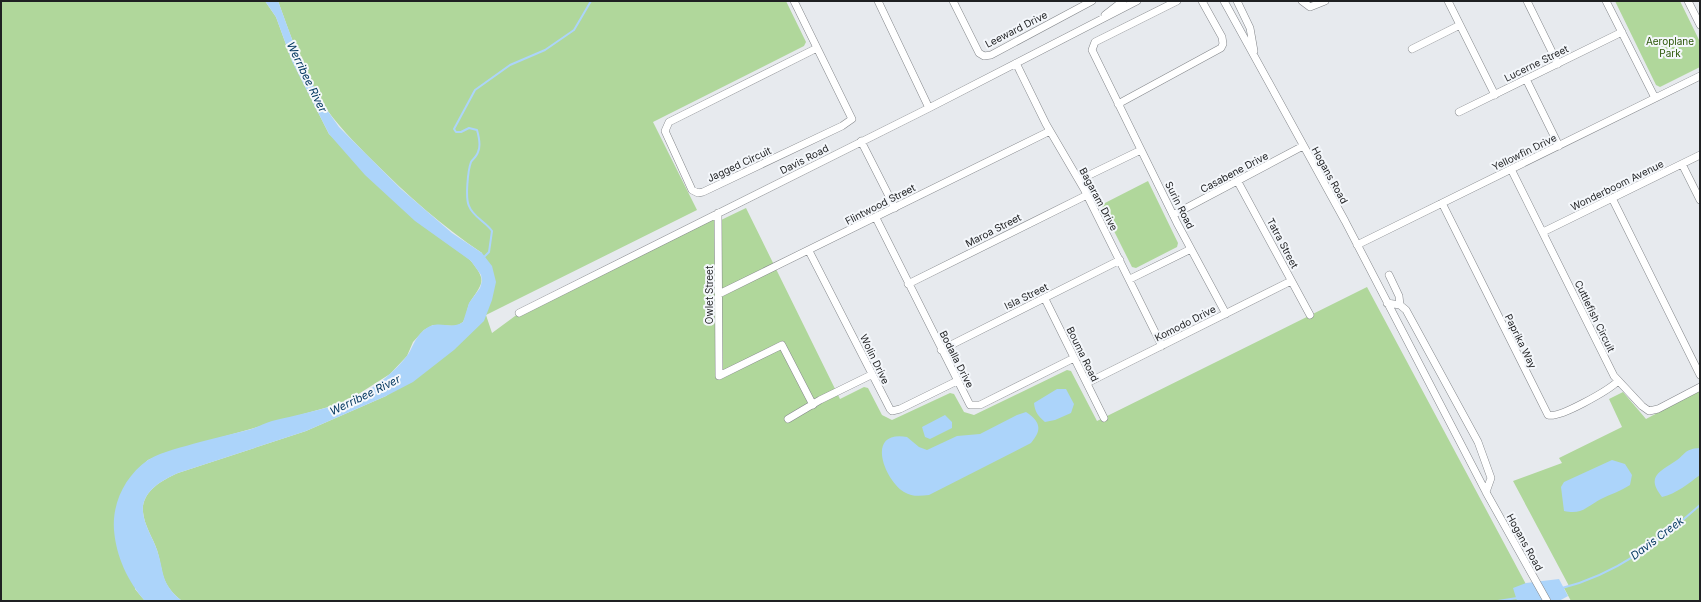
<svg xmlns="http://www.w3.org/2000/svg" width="1701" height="602" viewBox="0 0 1701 602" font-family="Inter,sans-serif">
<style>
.green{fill:#b0d79b}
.water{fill:#acd4fa}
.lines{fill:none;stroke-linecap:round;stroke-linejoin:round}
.stream{stroke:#acd4fa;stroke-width:2}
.minor-casing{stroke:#83868a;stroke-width:8}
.minor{stroke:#fff;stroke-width:7}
.labels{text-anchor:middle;stroke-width:4;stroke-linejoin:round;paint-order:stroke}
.street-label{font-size:10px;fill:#1f2022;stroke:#f4f7fb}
.park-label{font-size:10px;fill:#2b5607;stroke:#f4f7fb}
.water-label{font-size:11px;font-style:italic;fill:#053961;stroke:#f4f7fb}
</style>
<rect width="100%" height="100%" fill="#e7eaee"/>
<path class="green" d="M1 1H265L276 17 292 61 329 134 471 261C487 281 483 282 470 302 467 307 467 316 463 322L457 326 433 325 424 330 413 342 407 356 390 374 346 402 162 454 148 460 136 471 135 589 145 601H1Z
M278 1H786L806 42 804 46 653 122 697 210 486 315 492 333 519 313 718 213 719 221 746 208 840 399 864 387 868 388 882 415 892 420 950 393 954 394 964 412 974 415 1067 370 1071 371 1097 421 1367 287 1535 601H182C160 583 164 574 157 550 153 538 144 525 143 512 141 492 162 480 178 473L306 431 386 396 483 321 482 253C442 226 407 195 373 161 354 142 336 124 321 101 303 72 290 34 278 1Z
M1615 1H1680L1700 42V67L1660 87 1656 85Z
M1148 181 1178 243 1177 247 1136 268 1132 267 1101 205Z
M1700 390V601H1571L1564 588 1569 586 1513 481 1562 463 1559 458 1622 427 1609 399 1623 392 1646 419Z"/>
<path class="water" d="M265 1H278L293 42 320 100 339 127 401 189 452 233 482 253 492 266 496 282 492 300 484 321 454 350 413 382 386 396 306 431 178 473C162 480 141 492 143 512 144 525 153 538 157 550 165 574 160 583 182 601H145C128 582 116 556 114 530 112 503 125 476 148 460 163 451 183 447 200 442 214 438 229 435 244 431 253 429 263 424 272 421 296 415 322 410 345 402 367 394 392 375 406 357 413 349 413 339 424 330 439 318 449 331 463 322L469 303 480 288 482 281 481 275 471 261 415 221 365 175 329 134 292 61 276 17Z
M1057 389H1066L1074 404 1071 413 1055 420 1045 422C1038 416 1035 412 1034 403Z
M1026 412C1041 422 1042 430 1031 443L929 495C920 496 912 497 904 492 884 479 865 430 907 437L919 447 927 450 957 436 980 434 1017 415Z
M945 415 952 422V428L930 439 925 437 922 427Z
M1700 448V475C1689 483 1676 494 1662 497 1646 477 1659 472 1674 462 1686 455 1683 449 1700 448Z
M1612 460 1625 464 1632 475 1630 485C1621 491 1611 494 1601 499 1586 507 1582 515 1564 511L1561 487 1564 482Z
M1559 579 1568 596 1559 601H1517L1513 588 1526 583Z"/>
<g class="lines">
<path class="stream" d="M483 258 489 252 492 231C486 222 473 217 469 206 465 198 468 170 471 162 473 159 477 156 478 152 481 146 479 137 477 130L469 128 461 132H456L454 129 475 90 510 65 545 50 574 30 591 1
M1562 588C1615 575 1660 541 1700 505
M1498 601 1517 598"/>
<g class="minor-casing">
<path id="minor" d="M794 1 852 119 842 126 703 192 698 193 692 190 665 131 669 122 817 48
M878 1 929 108
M953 1 979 53 984 56 991 55 1092 1
M1177 1 1095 42 1092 50 1177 223 1226 314
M1224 1 1345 221 1487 494 1547 601
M1237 1 1250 28 1254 51
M1302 1 1310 7 1325 1
M1448 1 1495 95
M1527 1 1558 64
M1606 1 1655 98
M1688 1 1700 25
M1105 15 1123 1
M1412 49 1460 25
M1016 63 1046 124 1084 189 1162 346
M1526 79 1559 146
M1118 104 1221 48 1223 44 1222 37 1202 1
M1459 112 1622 32
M861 141 895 208
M1682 164 1700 200
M1511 169 1614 376 1642 406 1649 411 1658 409 1700 387
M1079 180 1141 150
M1238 182 1310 315
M1612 198 1700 375
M1442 203 1548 415C1559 419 1609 390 1618 381
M718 213 719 376 782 345 813 405
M1173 215 1303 146
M876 218 970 405H980L1074 358
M1543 232 1700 155
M1357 245 1700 76
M809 251 890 409 892 411 900 409 957 381
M1389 275 1399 296 1400 305
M1130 279 1191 249
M908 284 1087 195
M719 294 1050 131
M1045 299 1104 418
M1387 303 1400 305 1406 310 1478 442 1491 478 1486 492
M519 313 929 108 1137 1
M941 350 1120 260
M1087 383 1291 281
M788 419 820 400 871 375"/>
</g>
<use href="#minor" class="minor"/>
</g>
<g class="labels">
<g class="street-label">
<text transform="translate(1016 29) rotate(-27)" y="4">Leeward Drive</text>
<text transform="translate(1536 63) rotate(-26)" y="4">Lucerne Street</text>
<text transform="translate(1524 152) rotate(-26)" y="4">Yellowfin Drive</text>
<text transform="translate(804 159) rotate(-27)" y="4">Davis Road</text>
<text transform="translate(739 164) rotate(-25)" y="4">Jagged Circuit</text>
<text transform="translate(1234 172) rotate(-28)" y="4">Casabene Drive</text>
<text transform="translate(1330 175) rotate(61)" y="4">Hogans Road</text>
<text transform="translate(1617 185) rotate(-26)" y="4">Wonderboom Avenue</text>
<text transform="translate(1099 199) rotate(62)" y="4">Bagaram Drive</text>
<text transform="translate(880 204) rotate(-27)" y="4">Flintwood Street</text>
<text transform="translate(1180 205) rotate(63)" y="4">Surin Road</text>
<text transform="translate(993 230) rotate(-27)" y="4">Maroa Street</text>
<text transform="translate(1283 243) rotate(62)" y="4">Tatra Street</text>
<text transform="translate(709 295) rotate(-90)" y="4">Owlet Street</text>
<text transform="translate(1026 296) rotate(-26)" y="4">Isla Street</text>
<text transform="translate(1595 316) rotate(64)" y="4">Cuttlefish Circuit</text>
<text transform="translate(1185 323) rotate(-27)" y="4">Komodo Drive</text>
<text transform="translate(1521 341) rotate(64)" y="4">Paprika Way</text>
<text transform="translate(1083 354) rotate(64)" y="4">Bouma Road</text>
<text transform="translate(875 359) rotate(64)" y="4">Wolin Drive</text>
<text transform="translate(957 359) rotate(63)" y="4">Bodalla Drive</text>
<text transform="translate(1525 542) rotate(61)" y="4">Hogans Road</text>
</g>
<g class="park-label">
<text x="1670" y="45">Aeroplane<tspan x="1670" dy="12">Park</tspan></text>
</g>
<g class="water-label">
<text transform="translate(307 77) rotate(64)" y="4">Werribee River</text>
<text transform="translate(365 395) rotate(-26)" y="4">Werribee River</text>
<text transform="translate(1657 538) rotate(-37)" y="4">Davis Creek</text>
</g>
</g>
<rect width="1701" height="602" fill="none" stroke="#1f2022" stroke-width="4"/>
</svg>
